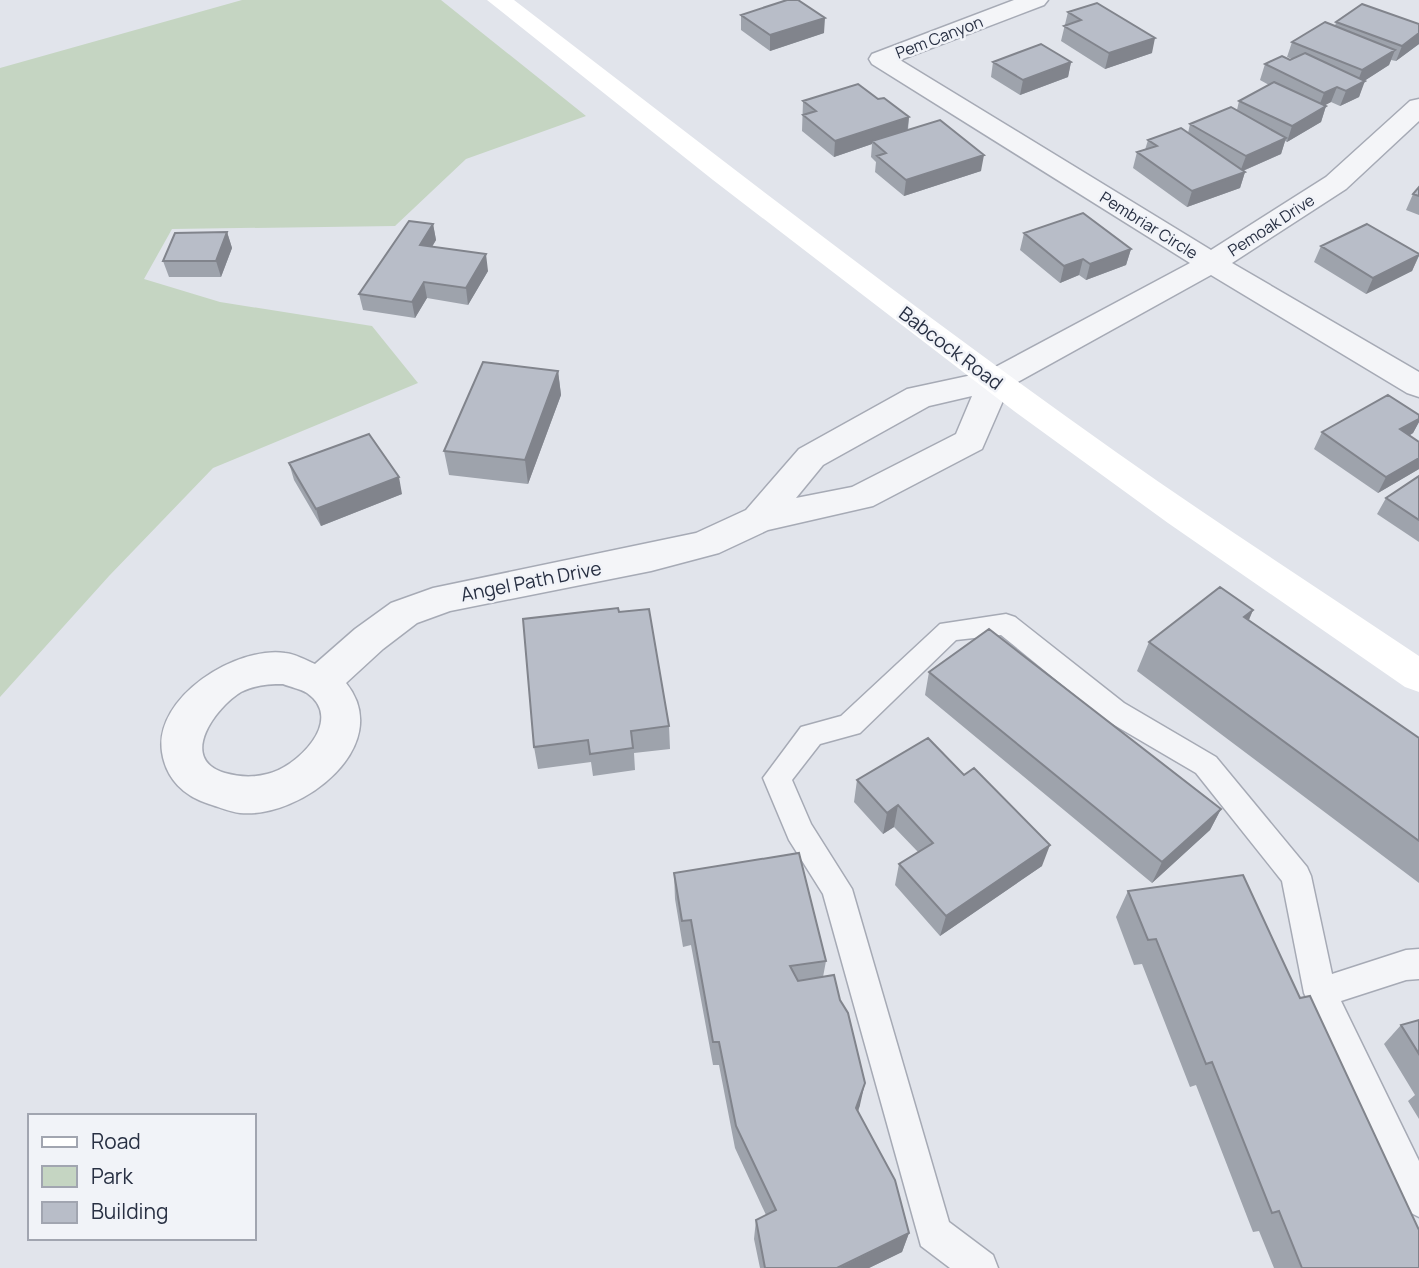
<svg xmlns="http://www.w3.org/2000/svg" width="1419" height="1268" viewBox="0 0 1419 1268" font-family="Manrope,sans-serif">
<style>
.green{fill:#c5d5c2}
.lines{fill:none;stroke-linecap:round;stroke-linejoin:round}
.service-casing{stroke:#a6aab5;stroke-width:3}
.minor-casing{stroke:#a6aab5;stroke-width:3}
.service{fill:#f4f5f8;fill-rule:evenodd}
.minor{fill:#f4f5f8;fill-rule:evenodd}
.secondary{fill:#fff;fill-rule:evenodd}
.wall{fill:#9ea3ac}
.shaded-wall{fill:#81848c}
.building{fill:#b8bdc8;stroke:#81848c;stroke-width:2}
.labels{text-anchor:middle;stroke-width:5;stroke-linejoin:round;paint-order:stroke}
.far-street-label{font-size:16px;fill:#283043;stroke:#f1f3f8}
.street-label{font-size:19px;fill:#283043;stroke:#f1f3f8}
</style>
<rect width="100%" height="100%" fill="#e1e4eb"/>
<path class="green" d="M242 0H441L586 116 466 159 395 226 172 229 144 279 220 302 372 326 418 383 213 468 109 576 0 697V68Z"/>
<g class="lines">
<g class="service-casing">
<path id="service" d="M1006 614 1015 617 1124 703 1216 757 1307 867 1311 876 1332 974 1406 950 1419 949V979L1406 980 1341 1001 1419 1161V1217L1407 1211 1304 993 1282 881 1196 773 1104 719 1001 635 956 640 860 733 820 744 792 780 811 824 852 889 949 1222 993 1255 998 1268H950L921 1246 823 894 789 840 763 778 801 727 841 716 940 624Z"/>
</g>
<g class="minor-casing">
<path id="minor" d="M1014 0H1048L1044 5 900 60 1211 250 1326 177 1410 101 1419 99V121L1346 189 1232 263 1419 372V397L1407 393 1211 275 1009 387 982 449 873 506 768 530 719 553 651 571 450 611 417 623 383 649 346 683C396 745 302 819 240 813 230 812 219 807 209 804 184 796 166 779 162 752 154 697 236 646 285 653 295 654 306 660 315 664L355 629 391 603 433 588 696 533 746 510 799 449 907 389 986 372 1190 263 872 64 869 59 872 54ZM972 396 956 434 852 487 796 498 823 465 929 406ZM283 684C290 687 301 689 307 693 346 720 296 768 267 774 252 778 239 777 225 773 177 759 216 707 241 692 254 685 268 684 283 684Z"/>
</g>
<use href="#service" class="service"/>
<use href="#minor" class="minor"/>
<path class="secondary" d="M487 0H514C713 153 911 307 1116 452 1215 522 1318 588 1419 656V692L1405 687 1168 523 1014 411 713 180Z"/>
</g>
<path class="wall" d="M1068 12 1152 53 1105 69 1061 41Z
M741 15 824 33 770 51 741 30Z
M1336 22 1419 24V44L1396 61 1391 60 1389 65 1364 81 1359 97 1340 106 1331 102 1325 105 1326 106 1321 122 1287 142 1285 141 1281 154 1243 171 1245 172 1240 188 1187 207 1133 168 1137 152 1145 150 1148 140 1188 133 1190 124 1237 110 1239 101 1269 85 1260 80 1265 64 1292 59 1287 57 1292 42 1335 26Z
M993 62H1071L1068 77 1020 95 991 77Z
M803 101 909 117 908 130 981 171 904 196 875 172 876 162 871 157 872 144 834 157 802 131Z
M1419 187V215L1406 210 1413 194Z
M433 224 436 240 432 247 488 271 468 305 427 298 415 318 363 310 359 294Z
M227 232 232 248 221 277H169L163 261Z
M1024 233 1131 249 1126 265 1086 280 1079 275 1060 283 1020 250Z
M1321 246 1419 254V256L1412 271 1366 294 1314 262Z
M558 371 561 395 528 484 449 475 444 451Z
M1419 415V422L1413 433 1409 436 1419 442V469L1378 493 1314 449 1322 432Z
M289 463 402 494 321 526 294 480Z
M1419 476V542L1377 514 1386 498Z
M1253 610 1249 620 1419 738V883L1137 671 1149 642Z
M619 612 669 726 670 749 634 753 635 770 593 776 591 762 538 769 534 747Z
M929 672 1221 809 1210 830 1152 883 925 695Z
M857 780 1042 866 940 936 895 885 899 864 918 852 894 827 883 834 854 802Z
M674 873 826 961 823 977 860 1105 858 1112 909 1233 902 1252 869 1268H760L754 1239 756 1220 766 1215 735 1148 719 1065H713L691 945 683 947 675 899Z
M1128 891 1419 1268H1274L1259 1231 1253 1232 1196 1085 1190 1087 1142 964 1134 965 1116 917Z
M1419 1020V1119L1408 1101 1415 1095 1384 1044 1401 1025Z"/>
<path class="shaded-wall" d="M825 18 824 33 770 51V35Z
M1419 33V44L1396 61 1402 46Z
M1155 38 1152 53 1105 69 1109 53Z
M1395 50 1389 65 1358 85 1365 81 1359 97 1340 106 1346 91 1356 86 1362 70Z
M1071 62 1068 77 1020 95 1023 80Z
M1337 87 1331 102 1318 109 1324 93Z
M1326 106 1321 122 1287 142 1292 126Z
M909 117 907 133 872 141V144L834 157 835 141Z
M1286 138 1281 154 1240 172 1246 156Z
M984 155 981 171 904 196 906 180Z
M1245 172 1240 188 1187 207 1192 191Z
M433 224 436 240 423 261 420 245Z
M227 232 232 248 221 277 216 261Z
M1131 249 1126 265 1086 280 1090 264Z
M486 254 488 271 468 305 466 288Z
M1419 255 1412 271 1366 294 1373 278Z
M1083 259 1079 275 1060 283 1064 266Z
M424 282 427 298 415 318 412 302Z
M558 371 561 395 528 484 525 460Z
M1419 419V422L1413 433 1392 446 1400 429Z
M1419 458V469L1378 493 1386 477Z
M399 477 402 494 321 526 316 509Z
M1253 610 1240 640 1244 617Z
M898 805 894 827 883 834 887 813Z
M1221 809 1210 830 1152 883 1162 862Z
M1050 845 1042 866 940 936 946 916Z
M865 1083 860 1105 851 1130 856 1108Z
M909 1233 902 1252 869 1268H839Z"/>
<path class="building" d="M787 0H798L825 18 770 35 741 15Z
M1097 3 1155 38 1109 53 1064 26 1081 20 1068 12Z
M1362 4 1419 24V33L1402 46 1336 22Z
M1325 22 1395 50 1362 70 1292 42Z
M1041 44 1071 62 1023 80 993 62Z
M1305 53 1365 81 1346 91 1337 87 1324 93 1265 64 1282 56 1290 60Z
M1274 82 1326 106 1292 126 1239 101Z
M858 84 878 99 884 98 909 117 835 141 803 115 816 111 803 101Z
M1231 107 1286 138 1246 156 1190 124Z
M940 120 984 155 906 180 877 156 886 153 872 141Z
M1181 128 1245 172 1192 191 1137 152 1157 146 1148 140Z
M1419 187V196L1413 194Z
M1083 213 1131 249 1090 264 1083 259 1064 266 1024 233Z
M409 221 433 224 420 245 486 254 466 288 424 282 412 302 359 294Z
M1367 224 1419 254V255L1373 278 1321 246Z
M227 232 216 261H163L175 233Z
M483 362 558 371 525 460 444 451Z
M1388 395 1419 415V419L1400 429 1419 442V458L1386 477 1322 432Z
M369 434 399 477 316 509 289 463Z
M1419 476V520L1386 498Z
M1220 587 1253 610 1244 617 1419 738V841L1149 642Z
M618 608 619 612 649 609 669 726 631 731 633 748 590 754 588 740 534 747 523 619Z
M989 629 1221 809 1162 862 929 672Z
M928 738 964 775 974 768 1050 845 946 916 899 864 933 843 898 805 887 813 857 780Z
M799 853 826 961 790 966 798 981 834 975 840 1000 848 1013 865 1083 856 1108 895 1180 909 1233 837 1268H765L756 1220 776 1210 736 1126 719 1042H713L691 920 682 921 674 873Z
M1243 875 1300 998 1310 996 1419 1230V1268H1302L1279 1211 1272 1213 1212 1062 1206 1064 1156 939 1148 940 1128 891Z
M1419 1020V1054L1401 1025Z"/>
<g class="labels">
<g class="far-street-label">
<text transform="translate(939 37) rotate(-21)" y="6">Pem Canyon</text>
<text transform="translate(1149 225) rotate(32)" y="6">Pembriar Circle</text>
<text transform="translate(1271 225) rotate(-33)" y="6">Pemoak Drive</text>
</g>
<g class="street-label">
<text transform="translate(951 348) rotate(37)" y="7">Babcock Road</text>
<text transform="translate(531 581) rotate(-11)" y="7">Angel Path Drive</text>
</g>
</g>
<rect x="28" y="1114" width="228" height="126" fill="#f1f3f8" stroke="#a1a5b0" stroke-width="2"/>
<rect x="42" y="1137" width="35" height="10" fill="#ffffff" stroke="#a1a5b0" stroke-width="2"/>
<text x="91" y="1149" font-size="21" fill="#283043">Road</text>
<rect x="42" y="1166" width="35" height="21" fill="#c5d5c2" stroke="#a1a5b0" stroke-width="2"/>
<text x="91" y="1184" font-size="21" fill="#283043">Park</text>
<rect x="42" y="1202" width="35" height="21" fill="#b8bdc8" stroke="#a1a5b0" stroke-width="2"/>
<text x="91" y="1219" font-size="21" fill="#283043">Building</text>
</svg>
